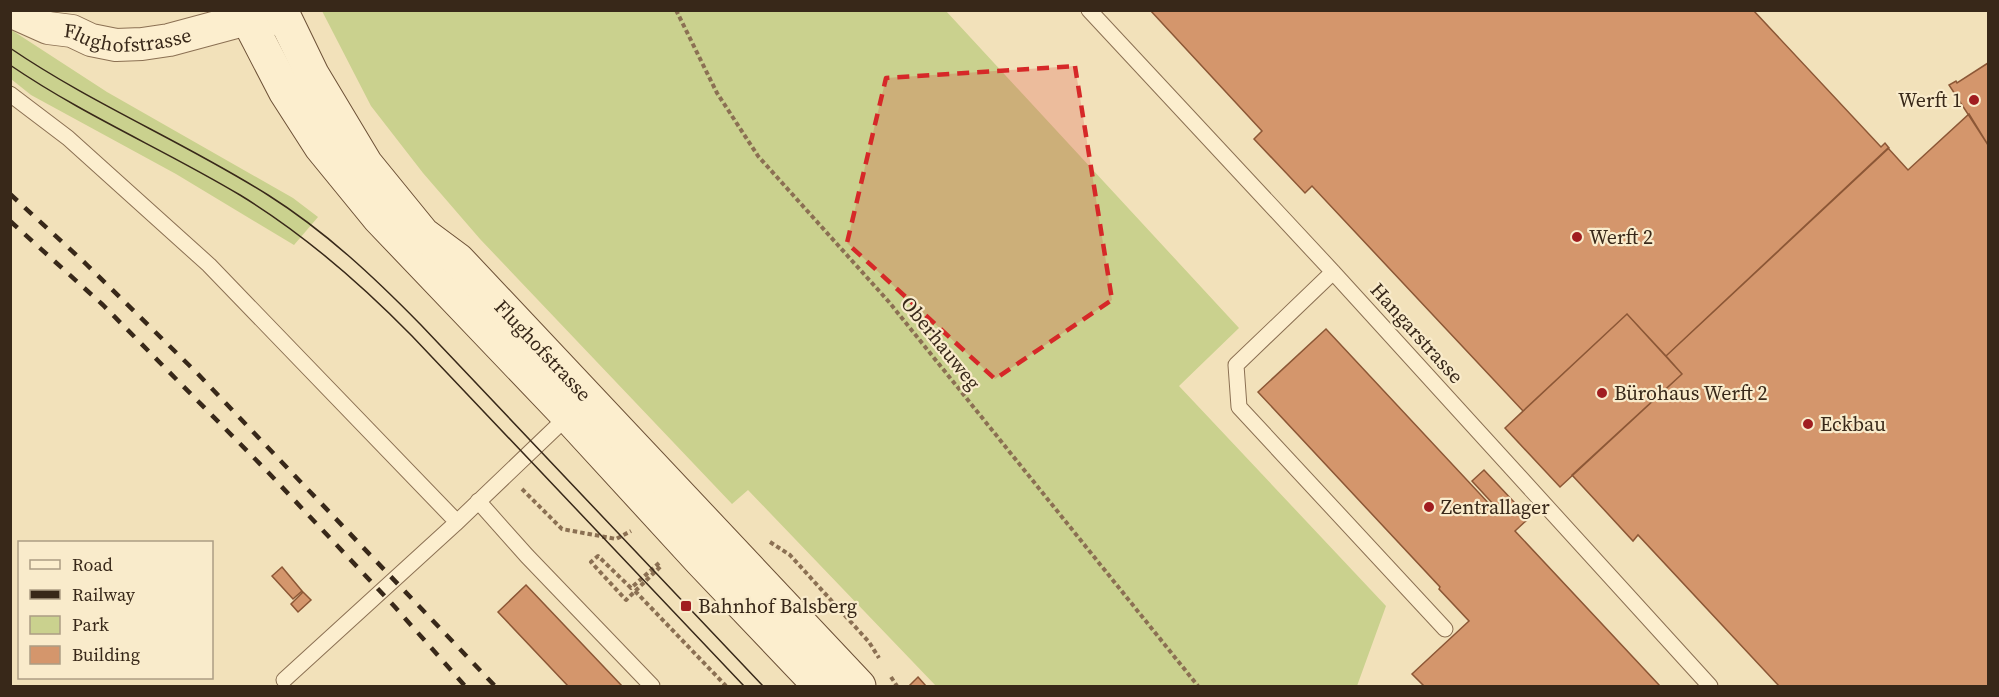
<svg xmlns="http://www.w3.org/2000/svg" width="1999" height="697" viewBox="0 0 1999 697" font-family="'Source Serif 4',serif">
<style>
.green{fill:#cad18e}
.building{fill:#d4966c;stroke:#8c5736;stroke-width:1.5}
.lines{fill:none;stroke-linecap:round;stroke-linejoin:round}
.lane-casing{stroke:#8b7053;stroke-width:17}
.street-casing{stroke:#8b7053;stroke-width:34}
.secondary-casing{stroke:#6c5036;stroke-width:35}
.path{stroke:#8b7053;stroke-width:4;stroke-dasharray:4.5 3;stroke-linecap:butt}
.lane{stroke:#fceece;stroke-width:15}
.street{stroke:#fceece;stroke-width:32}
.secondary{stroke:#fceece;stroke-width:33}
.tram{stroke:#382819;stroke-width:1.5}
.rail{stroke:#382819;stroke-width:4.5;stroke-dasharray:10 10;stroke-linecap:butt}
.marked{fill:#d62828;fill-opacity:0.2;stroke:#d62828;stroke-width:4.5;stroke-dasharray:12 8;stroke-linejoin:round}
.poi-dot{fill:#a01d20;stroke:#f9ebcb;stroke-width:2}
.labels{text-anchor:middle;stroke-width:4.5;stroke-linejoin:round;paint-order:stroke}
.street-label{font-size:20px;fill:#382819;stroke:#f9ebcb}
.poi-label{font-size:20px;fill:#382819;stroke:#f9ebcb;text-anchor:start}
</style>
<rect width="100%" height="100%" fill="#f2e1ba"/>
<path class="green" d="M322 11H946L1239 328 1179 386 1386 606 1357 686H936L748 490 732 504 480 239 423 173 371 106Z
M10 29 107 92 293 198 318 217 294 245 176 174 31 95 11 79Z"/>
<path class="building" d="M1150 10H1753L1881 147 1885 143 1889 148 1666 356 1627 314 1523 411 1312 186 1305 193 1254 139 1262 131Z
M1988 63V145L1949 85 1956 81 1957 83Z
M1969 114 1988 145V686H1779L1638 535 1633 541 1572 475 1682 374 1666 356 1888 148 1908 170Z
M1627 314 1682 374 1560 487 1505 428Z
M1326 329 1493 508 1495 506 1472 481 1484 470 1529 518 1515 531 1660 686H1424L1412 674 1469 621 1439 589 1440 587 1258 392Z
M282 567 302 591 293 599 272 576Z
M526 585 622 686H568L498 612Z
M303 592 311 600 298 612 291 604Z
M918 677 926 686H909Z"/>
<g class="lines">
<g class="lane-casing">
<path id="lane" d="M1089 10 1333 272 1710 686
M10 94 68 138 209 265 457 522
M1333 272 1236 365 1239 407 1445 629
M478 501 527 556 652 686
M284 680 455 524 568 416"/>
</g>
<g class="street-casing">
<g id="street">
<path id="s1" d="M10 11 48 28 72 31 91 40 116 45 142 44 169 40 247 19H273"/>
</g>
</g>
<g class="secondary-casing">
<g id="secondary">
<path d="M243 10 285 91 321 147 379 218 568 416 701 561 820 686"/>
<path id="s2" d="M281 10 312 74 366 164 423 234 458 260 859 686"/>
</g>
</g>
<path class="path" d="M676 10 717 93 758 156 889 302 1198 686
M522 489 562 529 616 539 631 531
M770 542 790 555 869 642 879 658
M659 563 631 588 598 556 591 562 626 600 661 566
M635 591 726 686
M891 677 897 686"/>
<use href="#lane" class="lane"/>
<use href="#street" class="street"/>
<use href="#secondary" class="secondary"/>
<path class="tram" d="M10 48C92 104 184 142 268 195 325 231 374 277 421 325L763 686
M10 65C83 115 165 150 240 195 304 234 359 282 412 336L744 686"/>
<path class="rail" d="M10 194 85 263 197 373 495 686
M10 221 103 305 265 469 395 607 465 686"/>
</g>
<path class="marked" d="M1075 66 1112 300 995 379 847 243 886 78Z"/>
<g class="poi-dot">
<circle cx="1974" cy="100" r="6"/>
<circle cx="1577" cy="237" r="6"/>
<circle cx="1602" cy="393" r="6"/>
<circle cx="1808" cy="424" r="6"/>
<circle cx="1429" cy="507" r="6"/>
<rect x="680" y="600" width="12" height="12" rx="3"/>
</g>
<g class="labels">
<g class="street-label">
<text dy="7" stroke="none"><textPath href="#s1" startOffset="123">Flughofstrasse</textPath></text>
<text transform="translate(1417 333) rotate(48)" y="7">Hangarstrasse</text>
<text transform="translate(941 343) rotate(51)" y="7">Oberhauweg</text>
<text dy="7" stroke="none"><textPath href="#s2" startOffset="434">Flughofstrasse</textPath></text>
</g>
<g class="poi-label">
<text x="1962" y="107" text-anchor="end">Werft 1</text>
<text x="1589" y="244">Werft 2</text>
<text x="1614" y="400">Bürohaus Werft 2</text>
<text x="1820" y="431">Eckbau</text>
<text x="1441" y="514">Zentrallager</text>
<text x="698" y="613">Bahnhof Balsberg</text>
</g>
</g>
<rect width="1999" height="697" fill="none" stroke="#382819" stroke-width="24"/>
<rect x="18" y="541" width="195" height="138" fill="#f9ebcb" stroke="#ac9d84" stroke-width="1.5"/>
<rect x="30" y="560" width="30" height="9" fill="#fceece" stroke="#ac9d84" stroke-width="1.5"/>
<text x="72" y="571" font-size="18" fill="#382819">Road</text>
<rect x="30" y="590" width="30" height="9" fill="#382819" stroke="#ac9d84" stroke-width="1.5"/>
<text x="72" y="601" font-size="18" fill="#382819">Railway</text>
<rect x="30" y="616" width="30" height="18" fill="#cad18e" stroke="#ac9d84" stroke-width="1.5"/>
<text x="72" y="631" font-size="18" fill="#382819">Park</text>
<rect x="30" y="646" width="30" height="18" fill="#d4966c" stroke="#ac9d84" stroke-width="1.5"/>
<text x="72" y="661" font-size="18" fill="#382819">Building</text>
</svg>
